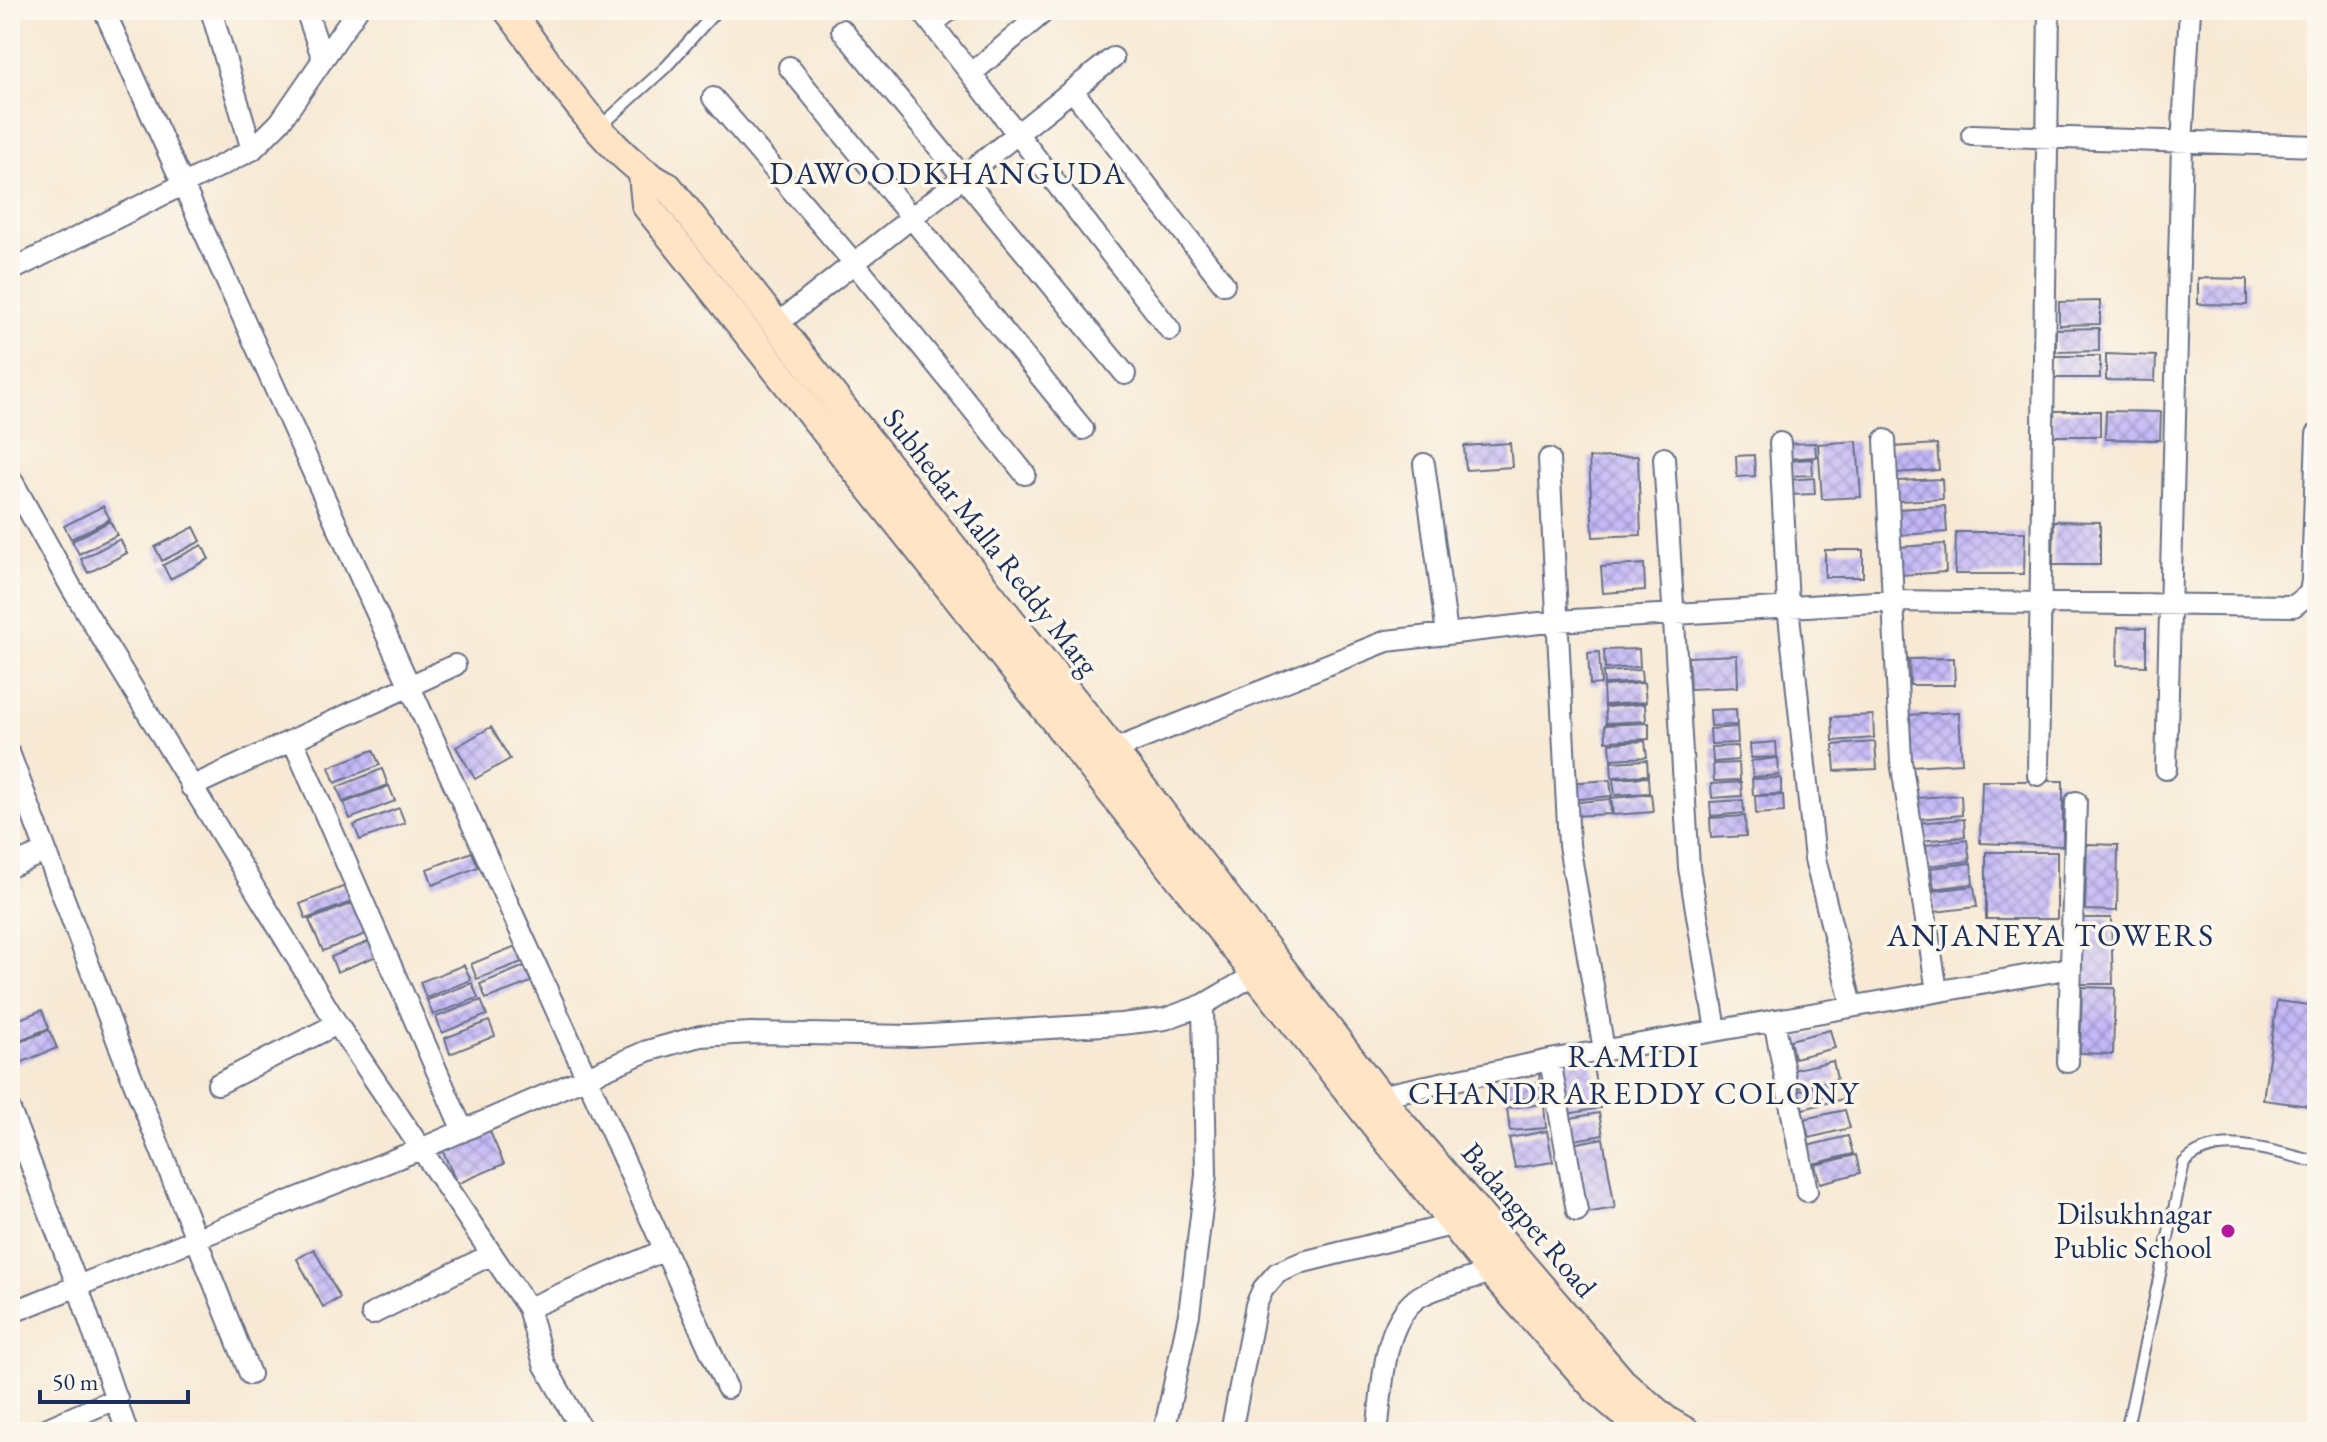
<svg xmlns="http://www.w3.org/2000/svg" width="2327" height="1442" viewBox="0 0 2327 1442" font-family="'EB Garamond',serif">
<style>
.building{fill:url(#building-cross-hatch)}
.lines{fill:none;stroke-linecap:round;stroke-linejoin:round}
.lane-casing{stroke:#687087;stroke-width:14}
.street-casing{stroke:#687087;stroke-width:24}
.secondary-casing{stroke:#687087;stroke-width:32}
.lane{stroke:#fff;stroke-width:10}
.street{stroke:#fff;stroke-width:20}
.secondary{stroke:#ffe4c6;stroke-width:28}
.poi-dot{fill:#b5179e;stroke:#fbf7ec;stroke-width:3}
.labels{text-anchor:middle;stroke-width:7;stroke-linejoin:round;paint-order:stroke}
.street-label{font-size:30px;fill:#1b2f5e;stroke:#fbf7ec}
.poi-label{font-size:30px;fill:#1b2f5e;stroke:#fbf7ec;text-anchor:end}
.neighbourhood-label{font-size:32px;letter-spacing:2px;fill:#1b2f5e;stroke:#fbf7ec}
</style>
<defs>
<pattern id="building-cross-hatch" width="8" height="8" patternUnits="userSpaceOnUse" patternTransform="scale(2)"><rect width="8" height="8" fill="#c3b7f7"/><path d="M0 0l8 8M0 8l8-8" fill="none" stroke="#9e95cb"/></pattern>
</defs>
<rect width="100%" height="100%" fill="#fbf7ec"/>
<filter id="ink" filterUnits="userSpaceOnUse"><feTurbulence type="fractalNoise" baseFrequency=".0125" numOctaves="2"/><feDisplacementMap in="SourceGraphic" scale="16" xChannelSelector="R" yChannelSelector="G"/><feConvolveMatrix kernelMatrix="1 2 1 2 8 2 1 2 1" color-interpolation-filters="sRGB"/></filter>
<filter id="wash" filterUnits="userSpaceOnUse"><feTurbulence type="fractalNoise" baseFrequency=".006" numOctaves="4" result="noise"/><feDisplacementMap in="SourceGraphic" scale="32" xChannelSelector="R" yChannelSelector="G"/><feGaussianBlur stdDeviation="1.8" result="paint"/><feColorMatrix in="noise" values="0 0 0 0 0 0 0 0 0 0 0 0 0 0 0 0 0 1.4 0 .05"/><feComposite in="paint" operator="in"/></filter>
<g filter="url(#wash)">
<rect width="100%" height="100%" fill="#f7e9d4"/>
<g id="blocks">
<path class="building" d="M2198 278 2247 279V305L2198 304Z
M2100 301V324L2059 325V302Z
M2099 328V351L2056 352V329Z
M2106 354 2156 356 2155 381 2106 380Z
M2054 356H2100V378H2054Z
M2053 411H2100V436H2053Z
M2106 411 2161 412 2160 440 2105 439Z
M1857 441 1861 497 1822 499 1818 444Z
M1510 443 1512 467 1466 470 1464 446Z
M1815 443 1816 457 1785 459 1784 444Z
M1937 444 1939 470 1894 473 1892 447Z
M1754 455 1755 476 1737 477 1736 456Z
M1638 456 1641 535 1593 537 1589 458Z
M1812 459 1813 475 1786 476 1785 461Z
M1814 478 1815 494 1788 495 1787 480Z
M1942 479 1943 499 1898 501 1897 481Z
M103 506 110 519 71 539 64 526Z
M1945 506 1947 532 1899 535 1898 509Z
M110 521 117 535 79 554 72 541Z
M2054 521 2100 522V565H2053Z
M194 527 201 541 162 561 155 547Z
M1956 532H2025L2024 574H1955Z
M120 539 127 553 88 573 81 559Z
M1945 544 1946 572 1901 575 1900 547Z
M202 545 209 559 170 579 163 565Z
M1825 550H1863V577H1825Z
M1644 564 1645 590 1603 593 1601 567Z
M2118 627 2146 628V666L2117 665Z
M1639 649 1640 667 1605 669 1604 650Z
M1599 652 1601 684 1590 685 1588 653Z
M1737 655 1738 687 1690 689 1688 657Z
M1954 658 1955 685H1910L1909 659Z
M1641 670 1642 682 1604 684 1603 672Z
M1644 683 1646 702 1604 705 1603 686Z
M1645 704 1646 721 1606 723 1605 707Z
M1736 709 1737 725 1711 726 1710 710Z
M1959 712 1962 763 1911 766 1908 715Z
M1873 715 1874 738 1833 741 1832 717Z
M1649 723V739L1606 741 1605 725Z
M491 727 510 759 475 779 456 747Z
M1737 727 1738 743 1711 744 1710 729Z
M1645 741 1647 757 1611 759 1610 743Z
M1776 742 1777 757 1751 758 1750 744Z
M1875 742 1877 769 1835 771 1833 745Z
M1738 746V760L1713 762 1712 747Z
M373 750 380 765 335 783 329 767Z
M1778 758 1779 775 1753 777 1751 761Z
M1647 760 1648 775 1612 777 1611 762Z
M1739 763 1740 780 1714 781 1713 764Z
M382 769 388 785 343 802 337 787Z
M1648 777 1649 793 1615 795 1613 779Z
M1781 778V794L1753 795 1752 779Z
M1610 780 1612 796 1569 800 1568 783Z
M1982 781H2063V846L1980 843Z
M1741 782 1742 796 1712 798 1711 784Z
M389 786 395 801 350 819 344 803Z
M1651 794 1653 812 1613 815 1611 798Z
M1783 795 1784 812 1756 814 1755 796Z
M1961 795 1962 815 1919 819 1917 798Z
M1610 799 1611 814 1571 816 1569 803Z
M1743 800 1744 813 1711 816 1710 802Z
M399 808 405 823 360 840 354 825Z
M1745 816 1746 836 1711 838 1710 818Z
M1964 819 1965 837 1918 841 1917 823Z
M1967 840 1970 861 1929 866 1926 845Z
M2087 844 2118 845 2117 911 2085 910Z
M472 852 478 867 433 885 427 869Z
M1986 852H2057V919H1986Z
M1971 863 1973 884 1934 889 1931 868Z
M345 886 351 902 306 919 300 904Z
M1974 886 1977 907 1935 912 1932 891Z
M353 903 368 933 323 951 309 920Z
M2079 918H2111L2113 984H2081Z
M375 939 382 954 337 972 331 957Z
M516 946 522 962 477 979 471 964Z
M464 965 471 980 426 998 420 982Z
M525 966 531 982 486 999 480 984Z
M472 983 478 998 433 1015 427 1000Z
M2082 987 2115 988 2113 1054 2080 1053Z
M481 1000 487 1015 442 1033 436 1017Z
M2277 1001 2317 1006V1107L2263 1100Z
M42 1010 49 1028 10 1044V1023Z
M489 1021 495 1036 450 1054 445 1038Z
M49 1030 57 1048 10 1067V1046Z
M1830 1030 1835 1048 1794 1058 1790 1040Z
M1591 1055 1600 1108 1562 1115 1552 1063Z
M1833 1061 1837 1079 1797 1088 1792 1070Z
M1539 1072 1541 1097 1505 1101 1503 1075Z
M1839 1081 1843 1099 1803 1109 1798 1091Z
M1544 1104 1546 1128 1510 1131 1507 1108Z
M1845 1110 1850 1128 1809 1138 1804 1119Z
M1599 1113 1603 1135 1568 1141 1565 1119Z
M488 1127 504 1164 457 1184 441 1147Z
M1547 1131 1553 1162 1515 1168 1509 1138Z
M1848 1136 1853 1154 1812 1164 1807 1146Z
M1603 1138 1615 1208 1579 1214 1567 1145Z
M1856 1155 1860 1173 1820 1183 1815 1165Z
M314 1249 340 1298 323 1307 297 1259Z"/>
</g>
</g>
<g filter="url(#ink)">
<use href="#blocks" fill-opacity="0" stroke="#687087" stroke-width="2"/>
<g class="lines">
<g class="lane-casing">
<path id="lane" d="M601 126 666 67 717 10
M2126 1432 2184 1163C2217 1129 2277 1153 2317 1162"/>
</g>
<g class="street-casing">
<path id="street" d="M104 10 727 1388
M211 10 252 150
M306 10 323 60
M921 10 1170 330
M933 23 950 10
M842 30 1125 374
M789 67 1083 429
M971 74 1046 10
M1073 91 1224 284
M713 98 855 264 1025 474
M1972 135 2317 146
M10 271 252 150 280 122 357 10
M776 325 1113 58
M1885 440 1901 761 1937 991
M1780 443 1788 606 1815 859 1852 1006
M1664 458 1689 867 1716 1030
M1549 459 1569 845 1604 1050
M1424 464 1447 634
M10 477 71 587 337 1024 528 1308 544 1364 583 1432
M294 743 463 1131
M1113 750 1387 641 1557 621 1892 601 2294 606 2310 593 2312 580 2317 434
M10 755 119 1045 250 1374
M2166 769 2182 144 2190 10
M2038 775 2049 10
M191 787 455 665
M10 867 44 852
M1774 1020 1807 1191
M1550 1060 1577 1211
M2068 1062 2076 802
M218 1084 337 1024
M1379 1096 1550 1060 2071 968
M10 1110 78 1287 127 1432
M528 1308 665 1250
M10 1313 423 1148 647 1051 700 1036 751 1033 912 1036 1121 1024 1165 1019 1203 1005 1266 968
M372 1314 492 1254
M39 1432 117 1398
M1164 1432 1189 1314 1206 1175 1203 1005
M1231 1432 1256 1305 1263 1289 1277 1273 1303 1262 1455 1224
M1377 1432C1383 1391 1381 1327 1416 1299 1431 1287 1472 1279 1492 1272"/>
</g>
<g class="secondary-casing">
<path id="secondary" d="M508 10C550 64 608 159 668 187L1113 750 1398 1120 1622 1382 1667 1421 1686 1432
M643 175 646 205 1492 1272 1600 1393 1646 1432"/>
</g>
<use href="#lane" class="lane"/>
<use href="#street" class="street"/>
<use href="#secondary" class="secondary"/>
</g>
</g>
<circle class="poi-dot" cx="2228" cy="1231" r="8"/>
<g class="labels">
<g class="street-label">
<text transform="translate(991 542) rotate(52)" y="10">Subhedar Malla Reddy Marg</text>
<text transform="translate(1529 1220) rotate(50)" y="10">Badangpet Road</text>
</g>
<g class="poi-label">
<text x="2212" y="1224">Dilsukhnagar<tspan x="2212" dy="34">Public School</tspan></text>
</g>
<g class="neighbourhood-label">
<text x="948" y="184">DAWOODKHANGUDA</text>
<text x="2051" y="946">ANJANEYA TOWERS</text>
<text x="1634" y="1067">RAMIDI<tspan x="1634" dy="37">CHANDRAREDDY COLONY</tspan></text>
</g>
</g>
<rect width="2327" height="1442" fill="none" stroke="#fbf7ec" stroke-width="40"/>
<path d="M40 1390v12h148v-12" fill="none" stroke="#1b2f5e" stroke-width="4"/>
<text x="52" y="1390" font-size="24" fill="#1b2f5e" stroke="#fbf7ec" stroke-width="6" paint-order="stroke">50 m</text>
</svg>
